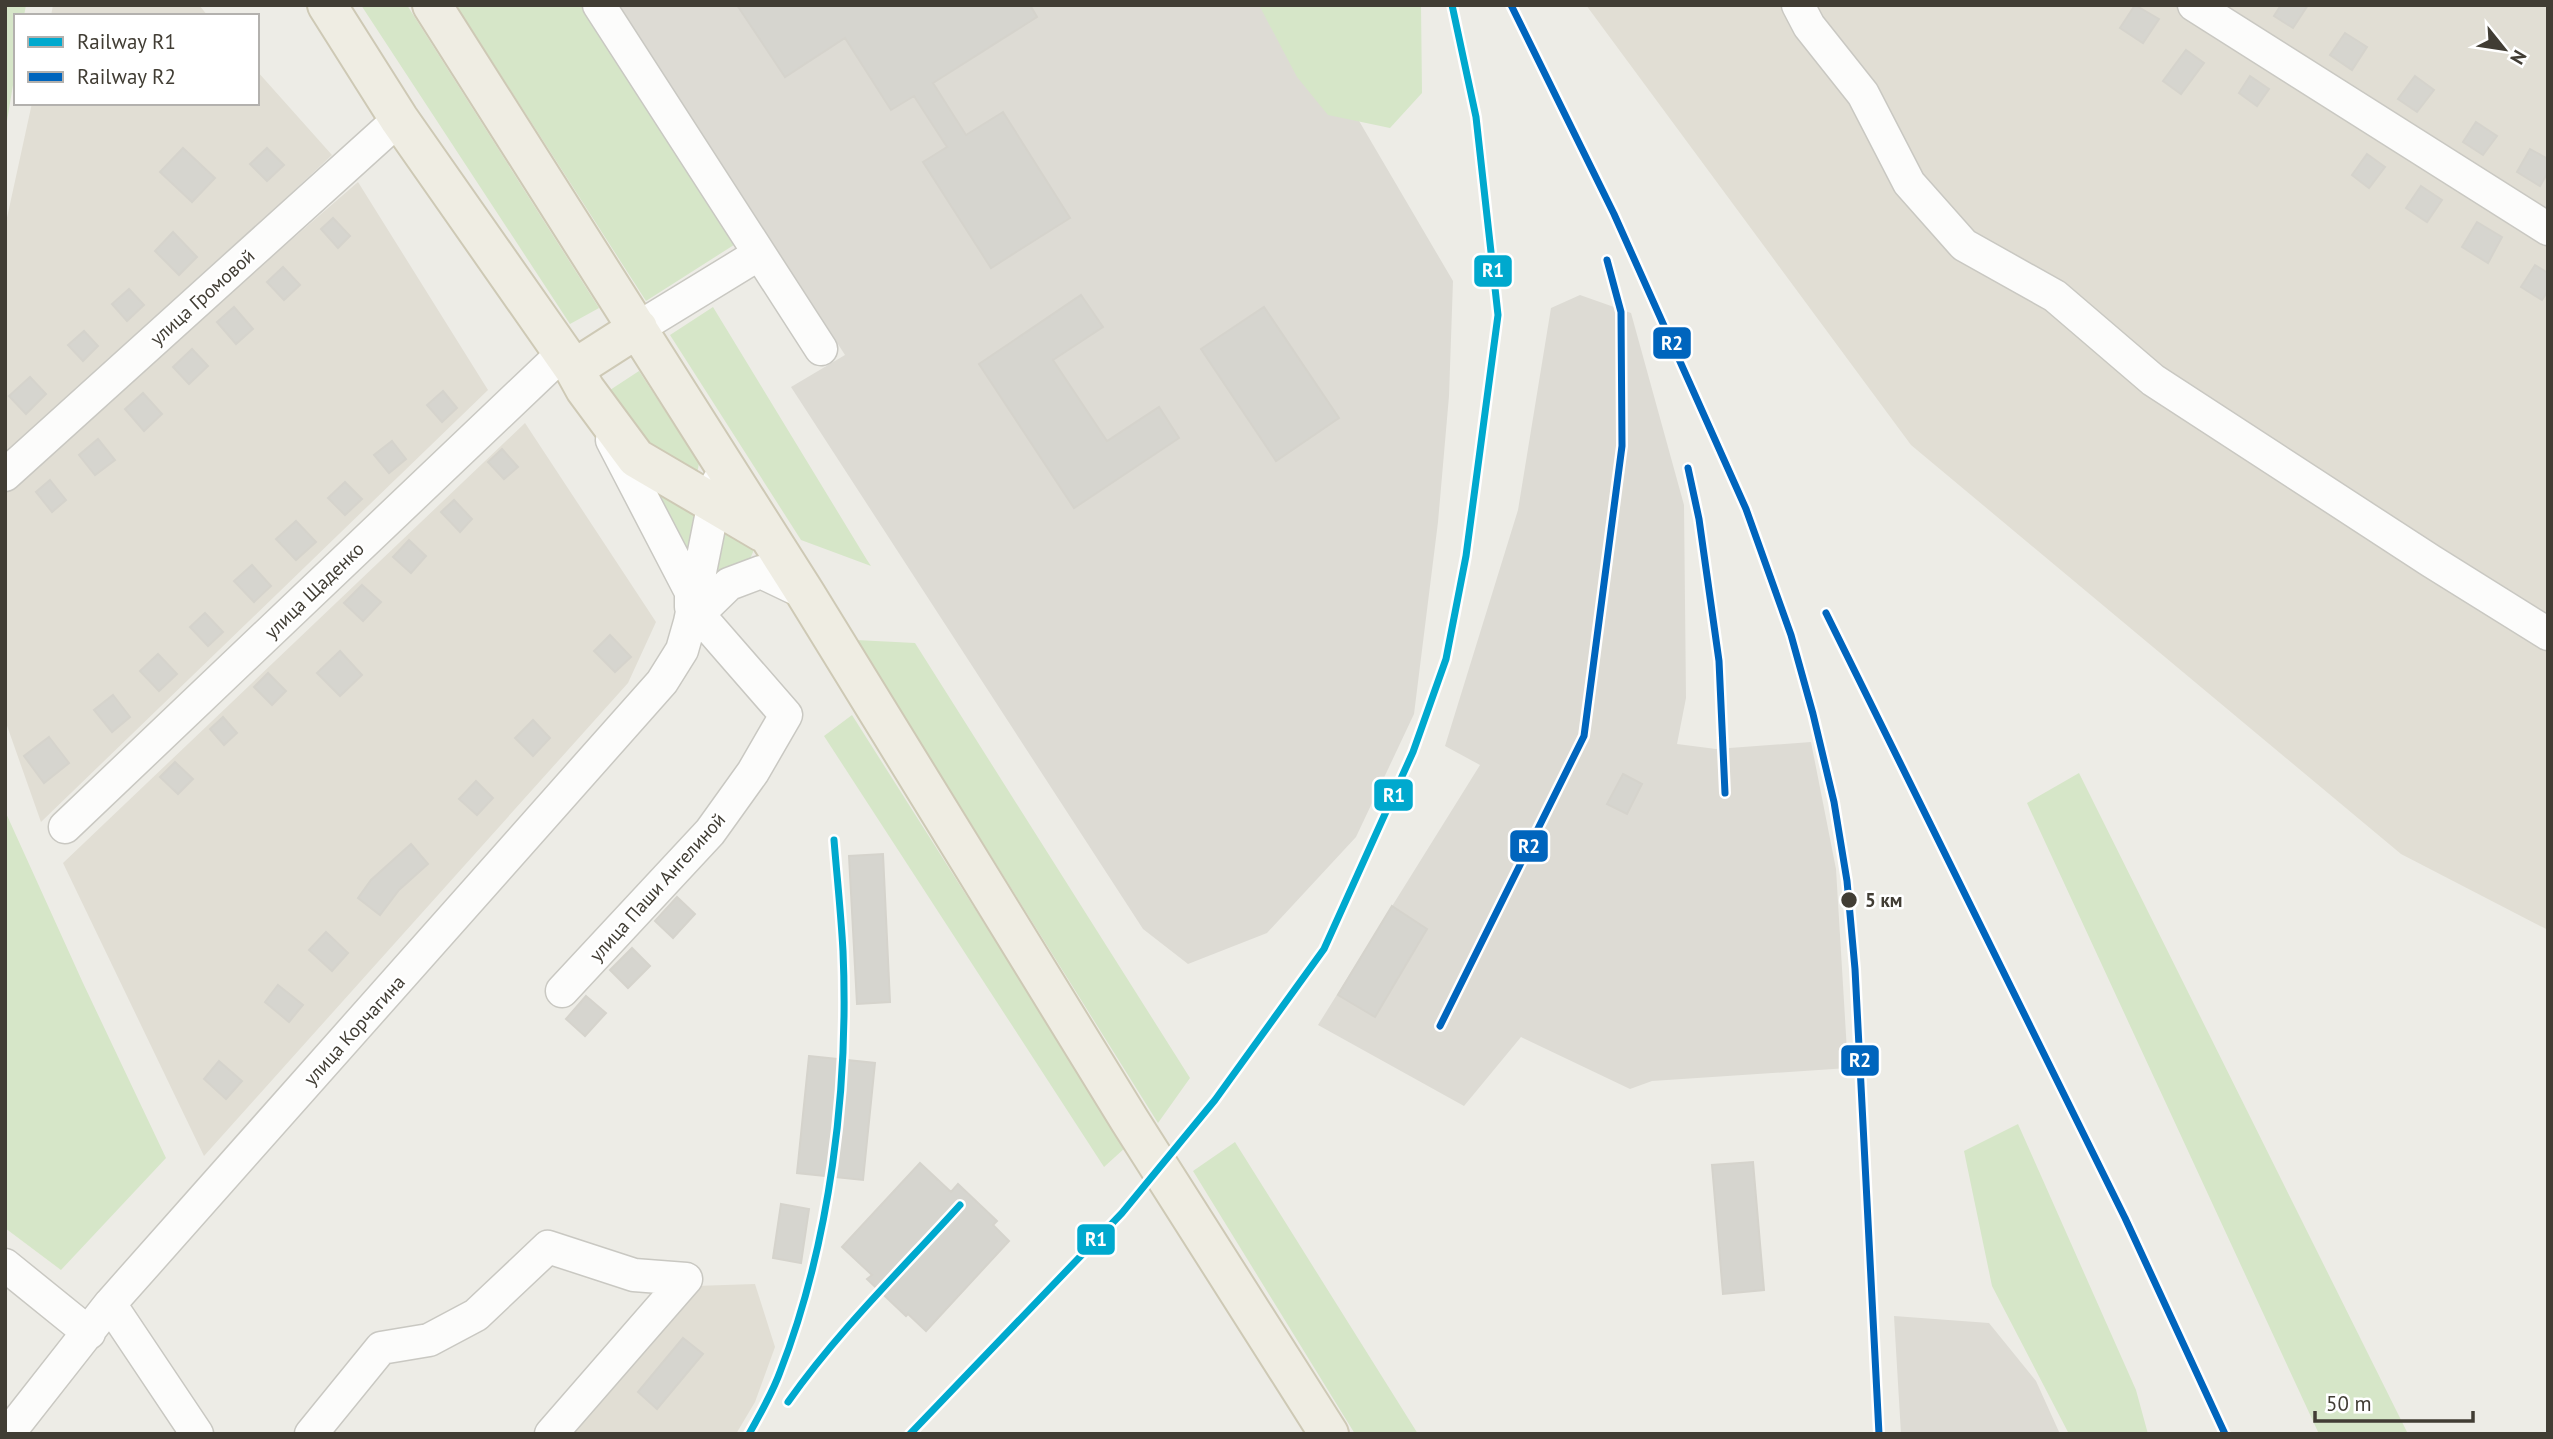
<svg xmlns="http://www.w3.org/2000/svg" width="2553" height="1439" viewBox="0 0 2553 1439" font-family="'PT Sans',sans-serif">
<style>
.residential{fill:#e1ded4}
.industrial{fill:#dddbd4}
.green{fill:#d6e6c8}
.building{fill:#d6d5cf;stroke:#d5d3cc;stroke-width:2}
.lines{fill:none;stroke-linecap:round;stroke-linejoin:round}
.minor-casing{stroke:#c9c8c2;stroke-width:35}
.major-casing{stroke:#cec9b5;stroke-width:42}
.minor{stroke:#fcfcfb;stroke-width:32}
.major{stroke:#efede3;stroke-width:38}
.rail-1-casing{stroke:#fff;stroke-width:12}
.rail-2-casing{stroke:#fff;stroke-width:12}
.rail-1{stroke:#00a9ce;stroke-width:7}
.rail-2{stroke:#0065bd;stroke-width:7}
.stop-dot{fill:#413d34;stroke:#fff;stroke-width:2.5}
.labels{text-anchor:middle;stroke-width:5;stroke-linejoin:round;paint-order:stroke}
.street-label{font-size:19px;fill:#413d34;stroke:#fff}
.stop-label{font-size:19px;font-weight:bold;fill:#413d34;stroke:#fff;text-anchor:start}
.line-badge{stroke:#fff;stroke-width:2.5}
.badge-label{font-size:19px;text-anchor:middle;font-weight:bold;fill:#fff}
</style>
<rect width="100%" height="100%" fill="#edece6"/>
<path class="residential" d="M53 5H199L208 16H51Z
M1586 5H2548V930L2401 854 1911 445Z
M257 71 332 155 5 461V227L32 103H257Z
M358 182 488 390 41 822 5 720V488Z
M525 423 656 622 628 683 204 1156 63 863Z
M755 1284 775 1347 755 1402 736 1434H566L695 1286Z"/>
<path class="industrial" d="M619 5H1291L1453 281 1449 396 1438 522 1414 714 1356 837 1267 933 1188 964 1143 929 791 387 845 355Z
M1580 295 1631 313 1684 505 1686 698 1677 744 1716 749 1811 742 1836 869 1848 1068 1652 1081 1630 1089 1521 1037 1464 1106 1318 1025 1480 765 1445 746 1518 510 1551 308Z
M1894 1316 1989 1323 2036 1381 2060 1434H1901Z"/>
<path class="green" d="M5 5H26L24 16H16V67L5 133Z
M361 5H407L599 308 570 324Z
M456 5H583L737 243 646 301Z
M1259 5H1421L1422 93 1390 128 1328 115 1297 77Z
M713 307 867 560 871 566 801 540 670 335Z
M639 371 699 463 696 480 639 434 610 390Z
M641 471 698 509 690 548 685 554Z
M726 528 756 545 750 559 712 575Z
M856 640 915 643 1190 1078 1158 1123Z
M852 715 1126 1147 1104 1167 824 736Z
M2079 773 2408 1434H2319L2027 803Z
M5 811 83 983 166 1158 61 1270 5 1228Z
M2018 1124 2136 1390 2148 1434H2069L1992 1286 1964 1151Z
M1235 1142 1418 1434H1355L1193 1171Z"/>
<path class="building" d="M737 5H1030L1037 17 933 83 966 135 1003 112 1070 218 991 268 923 162 947 147 914 96 891 110 845 38 785 77Z
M2135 5 2159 19 2143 43 2120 28Z
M2281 5H2308L2293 28 2274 16Z
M2345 33 2367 47 2352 70 2330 55Z
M2186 50 2204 63 2181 94 2163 81Z
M2250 76 2269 89 2257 106 2239 93Z
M2415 76 2434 90 2417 112 2398 99Z
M2476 122 2497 136 2483 155 2463 142Z
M183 148 215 178 192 202 160 172Z
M267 148 284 165 267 181 250 164Z
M2530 149 2548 159V172L2540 186 2517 172Z
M2367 154 2385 167 2369 188 2352 175Z
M2421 186 2442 200 2427 222 2406 208Z
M333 218 350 236 338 248 321 229Z
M2477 222 2502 237 2488 263 2462 247Z
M173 232 197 257 179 275 155 251Z
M2535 265 2548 273V291L2542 300 2521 287Z
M283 267 300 285 284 300 267 282Z
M129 289 144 305 127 321 112 304Z
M1081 295 1103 327 1053 360 1107 441 1159 407 1179 438 1074 508 979 364Z
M234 307 253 329 236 344 217 322Z
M1264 307 1339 418 1276 461 1201 349Z
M84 331 98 346 83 361 68 345Z
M192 349 208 366 189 384 173 367Z
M30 377 46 394 26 414 9 396Z
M443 391 457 408 442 422 427 405Z
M143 393 162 414 144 431 125 409Z
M98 439 115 460 95 475 79 455Z
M392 441 406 459 389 473 374 455Z
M502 449 518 467 504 479 488 462Z
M50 480 66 500 52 512 36 492Z
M345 482 362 499 345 515 328 498Z
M454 500 472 519 460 532 441 512Z
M296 521 316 542 296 560 276 539Z
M409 540 426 556 411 573 393 557Z
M252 565 271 586 254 602 234 581Z
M362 585 381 602 363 621 344 603Z
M205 613 223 632 208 646 190 627Z
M610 635 631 657 615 672 594 651Z
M340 651 362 675 340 696 317 673Z
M158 654 177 674 159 691 140 671Z
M268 673 286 691 272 705 254 687Z
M113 695 130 717 112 732 94 710Z
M223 717 237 733 224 745 210 729Z
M533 720 550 738 533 756 515 738Z
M49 737 69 763 44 783 24 756Z
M175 762 193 779 178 794 160 777Z
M1623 774 1642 784 1627 814 1607 804Z
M476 781 493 798 477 815 459 799Z
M411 844 428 864 399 890 380 915 358 898 371 880Z
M883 854 890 1002 857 1004 849 856Z
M677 897 695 914 673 938 655 921Z
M1392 906 1427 929 1375 1017 1338 995Z
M326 932 348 953 332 971 309 950Z
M632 948 650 966 628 988 610 970Z
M278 985 303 1005 289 1022 265 1002Z
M586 996 606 1013 585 1036 566 1019Z
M809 1056 875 1063 863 1180 797 1173Z
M219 1061 242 1081 226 1099 204 1079Z
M1753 1162 1764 1290 1723 1294 1712 1165Z
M920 1163 951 1192 958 1184 997 1221 993 1225 1009 1241 926 1331 908 1314 906 1316 867 1279 872 1275 842 1247Z
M781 1204 809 1209 801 1263 773 1258Z
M683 1338 703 1354 657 1409 638 1392Z"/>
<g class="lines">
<g class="minor-casing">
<path id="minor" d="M599 5 821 349
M1798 5 1809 26 1863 94 1909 183 1964 245 2055 296 2153 380 2431 561 2548 634
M2194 5 2548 229
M638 328 759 254
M612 440 691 592V607
M5 475 399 119
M690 622 729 584 761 572 805 593
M65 827 563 353
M562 991 710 832 753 772 786 715 698 614
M5 1265 89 1333
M110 1304 197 1434
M8 1434 110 1304 662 682 682 650 690 622 718 482
M311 1434 381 1348 429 1340 476 1315 548 1247 634 1275 686 1279
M551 1434 686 1279"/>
</g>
<g class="major-casing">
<path id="major" d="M327 5 399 119 574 369 585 389 636 458 762 532
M432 5 805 593 1130 1121 1329 1434
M574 369 638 328"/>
</g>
<use href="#minor" class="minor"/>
<use href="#major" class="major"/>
<g class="rail-1-casing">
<path id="rail-1" d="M788 1402C838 1331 902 1269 960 1205
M749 1434C760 1414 772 1394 780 1372 830 1244 849 1088 843 951 841 914 837 877 834 840
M910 1434 1122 1213 1215 1100 1324 949 1413 752 1446 659 1466 556 1498 315 1476 117 1452 5"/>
</g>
<g class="rail-2-casing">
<path id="rail-2" d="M1511 5 1614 214 1746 509 1791 635 1813 714 1834 802 1847 881 1855 969 1879 1434
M1688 468 1699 519 1719 661 1725 793
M1826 613 2125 1218 2225 1434
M1440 1026 1584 736 1622 446 1621 312 1607 260"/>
</g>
<use href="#rail-1" class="rail-1"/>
<use href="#rail-2" class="rail-2"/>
</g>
<circle class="stop-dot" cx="1849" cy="900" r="9"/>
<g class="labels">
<g class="street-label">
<text transform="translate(202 297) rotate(-42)" y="7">улица Громовой</text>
<text transform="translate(314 590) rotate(-44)" y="7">улица Щаденко</text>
<text transform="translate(657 887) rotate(-48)" y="7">улица Паши Ангелиной</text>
<text transform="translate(354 1030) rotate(-48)" y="7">улица Корчагина</text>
</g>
<g class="stop-label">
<text x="1865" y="907">5 км</text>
</g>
</g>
<g class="line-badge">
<rect x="1473" y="254" width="40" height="34" rx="7" fill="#00a9ce"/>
<rect x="1652" y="326" width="40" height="34" rx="7" fill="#0065bd"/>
<rect x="1373" y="778" width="41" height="34" rx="7" fill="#00a9ce"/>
<rect x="1509" y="829" width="40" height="34" rx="7" fill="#0065bd"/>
<rect x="1840" y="1044" width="40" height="33" rx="7" fill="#0065bd"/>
<rect x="1076" y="1223" width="40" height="33" rx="7" fill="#00a9ce"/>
</g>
<g class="badge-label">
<text x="1493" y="277">R1</text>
<text x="1672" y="350">R2</text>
<text x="1394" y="802">R1</text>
<text x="1529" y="853">R2</text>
<text x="1860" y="1067">R2</text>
<text x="1096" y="1246">R1</text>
</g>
<rect width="2553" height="1439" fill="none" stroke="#413d34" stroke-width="14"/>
<rect x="14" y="14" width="245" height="91" fill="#ffffff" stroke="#b3b1ae" stroke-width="2"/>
<rect x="28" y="37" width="35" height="10" fill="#00a9ce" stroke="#b3b1ae" stroke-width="2"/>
<text x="77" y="49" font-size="21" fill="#413d34">Railway R1</text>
<rect x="28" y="72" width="35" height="10" fill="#0065bd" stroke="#b3b1ae" stroke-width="2"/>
<text x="77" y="84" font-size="21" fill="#413d34">Railway R2</text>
<g transform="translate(2504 49) rotate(120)" stroke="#ffffff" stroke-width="5" paint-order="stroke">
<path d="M0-5L12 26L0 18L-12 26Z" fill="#413d34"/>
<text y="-10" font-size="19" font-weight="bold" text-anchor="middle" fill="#413d34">N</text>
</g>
<path d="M2315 1411v10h158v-10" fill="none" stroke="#413d34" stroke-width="3.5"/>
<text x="2326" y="1411" font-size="21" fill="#413d34" stroke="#ffffff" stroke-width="5" paint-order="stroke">50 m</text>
</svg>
